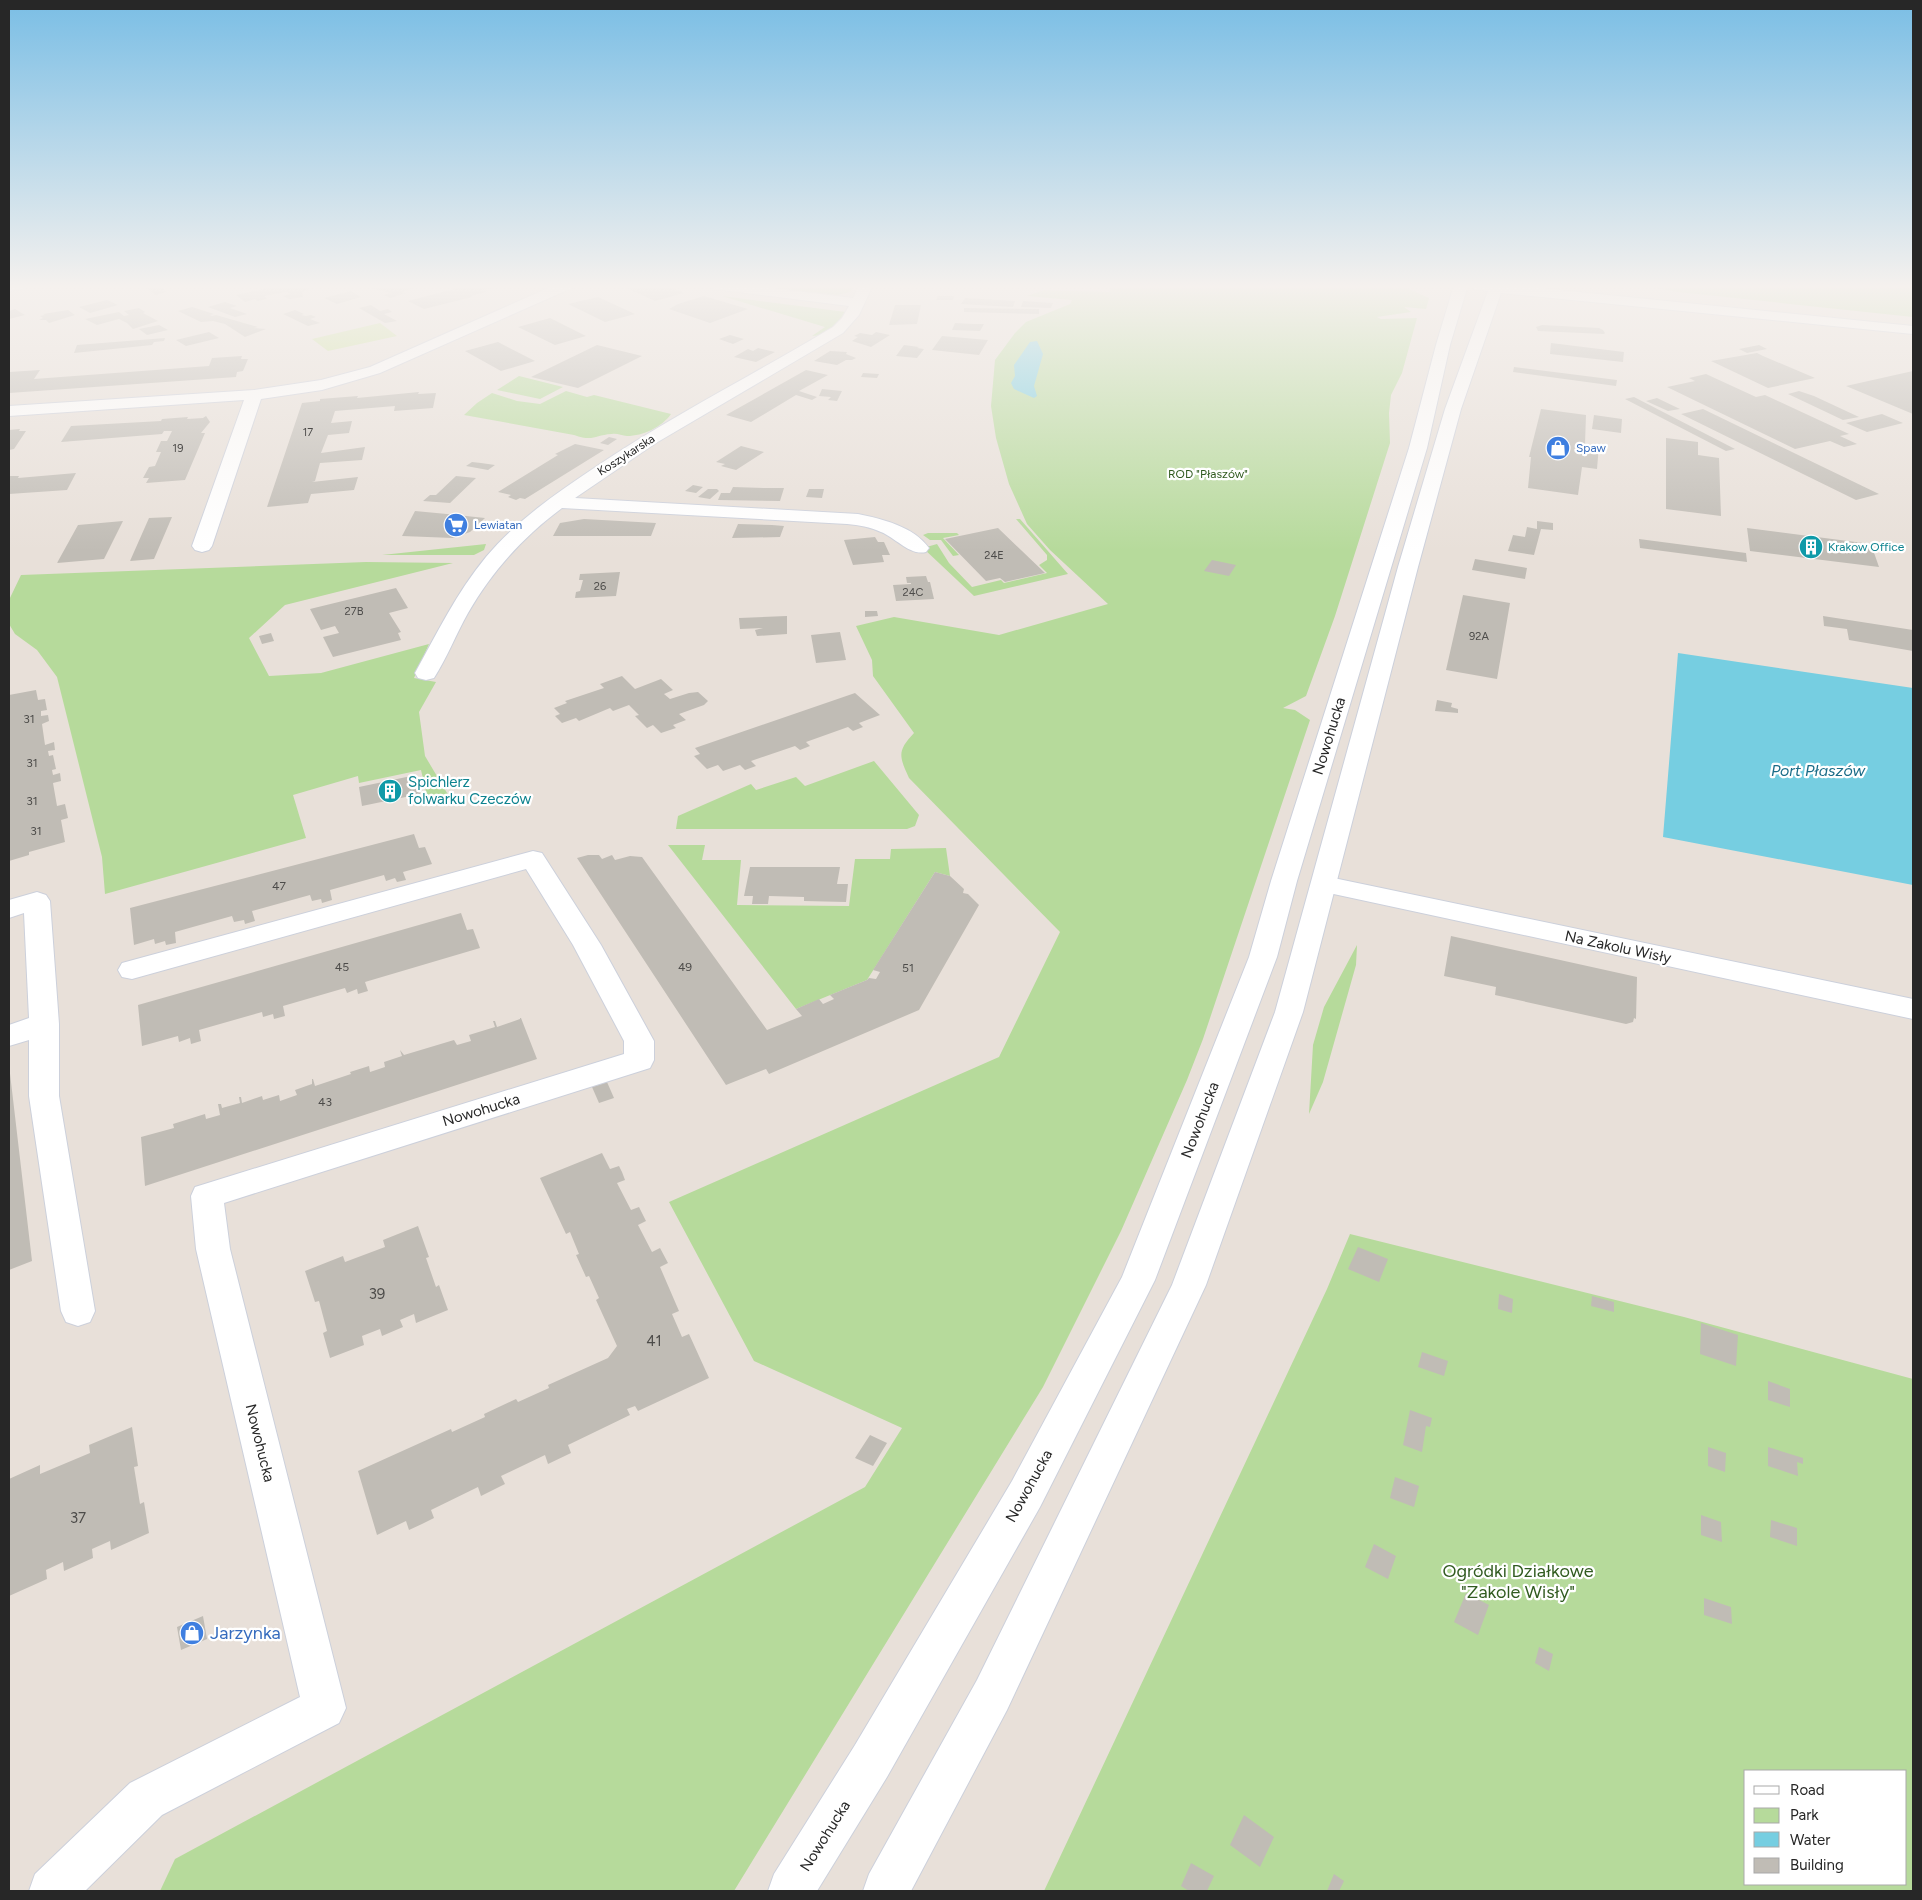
<svg xmlns="http://www.w3.org/2000/svg" width="1922" height="1900" viewBox="0 0 1922 1900" font-family="Figtree,sans-serif">
<style>
.green{fill:#b6da9b;fill-rule:evenodd}
.pitch{fill:#c8e097}
.water{fill:#76cee1}
.building{fill:#c0bcb5}
.lines{fill:none;stroke-linecap:round;stroke-linejoin:round}
.street-casing{stroke:#ccd0db;stroke-width:2}
.secondary-casing{stroke:#ccd0db;stroke-width:2}
.street{fill:#fff;fill-rule:evenodd}
.secondary{fill:#fff;fill-rule:evenodd}
.labels{text-anchor:middle;stroke-width:4.5;stroke-linejoin:round;paint-order:stroke}
.far-number-label{font-size:11px;fill:#4d4c4a}
.far-shop-label{font-size:12px;fill:#366cbe;stroke:#fff;text-anchor:start}
.far-street-label{font-size:12px;fill:#272727;stroke:#fff}
.far-park-label{font-size:12px;fill:#315b20;stroke:#fff}
.far-culture-label{font-size:12px;fill:#0d838f;stroke:#fff;text-anchor:start}
.number-label{font-size:12px;fill:#4d4c4a}
.street-label{font-size:15px;fill:#272727;stroke:#fff}
.culture-label{font-size:15px;fill:#0d838f;stroke:#fff;text-anchor:start}
.near-number-label{font-size:15px;fill:#4d4c4a}
.water-label{font-size:16px;font-style:italic;fill:#1a6c88;stroke:#fff}
.near-park-label{font-size:18px;fill:#315b20;stroke:#fff}
.near-shop-label{font-size:18px;fill:#366cbe;stroke:#fff;text-anchor:start}
</style>
<rect width="100%" height="100%" fill="#e8e0d9"/>
<path class="green" d="M748 285H854L850 292 837 295Z
M1113 285H1400L1429 298 1426 309 1404 307 1411 312 1377 317 1381 319 1417 318 1402 373 1391 395 1389 413 1390 443 1335 616 1306 696 1283 708 1295 710 1310 720 1203 1039 1187 1080 1121 1231 1043 1387 734 1891H160L175 1859 865 1487 902 1428 754 1361 669 1202 999 1057 1060 932 909 778C899 756 897 751 914 733L873 676 872 660 856 626 894 617 999 635 1108 604 1050 550 1027 524 1009 484 996 438 991 406 995 360 1015 333 1026 322 1070 304 1072 300 1027 296 1044 290 1109 292Z
M1640 285H1913V317L1678 292Z
M722 296 846 312C838 323 826 336 812 336L825 327Z
M519 376 563 387 540 399 497 390Z
M566 391 587 397 594 395 671 414C662 427 643 436 627 436 622 436 617 433 612 434 594 435 594 442 574 435L464 415 477 403 492 393 517 401 540 404Z
M1016 519H1020L1068 574 974 596 923 548 937 544 949 563 972 587 1001 580 1004 583 1047 573 1039 565 1047 560V555Z
M928 533H957L959 535 943 538 959 555 953 556 941 540H930L923 535Z
M486 544 484 550 474 555H382Z
M366 562 453 563 285 605 249 638 269 676 321 673 429 644 414 678 436 682 419 712 425 756 450 798 429 804 421 770 359 783 358 776 293 795 306 838 105 894 102 857 57 677 37 650 15 634 9 624V600L21 575Z
M874 761 919 815 915 826 907 829H676L678 816 751 784 756 790 796 777 805 786Z
M668 845H705L702 860H741L737 905 849 906 855 859H890L891 849 946 848 950 876 935 872 867 980 796 1009Z
M1357 945 1356 965 1323 1082 1309 1114 1313 1045 1324 1007Z
M1350 1234 1684 1317 1913 1379V1891H1044L1327 1289ZM1746 1771H1906V1884H1746Z"/>
<path class="pitch" d="M380 323 397 336 328 351 312 339Z"/>
<path class="water" d="M1037 341 1043 354 1034 386 1037 396 1034 398 1014 389 1011 383 1015 376 1014 365 1030 342Z
M1678 653 1913 688V885L1663 837Z"/>
<path class="building" d="M143 285H167L169 287 163 288 167 292 155 295Z
M281 285H305L310 289 302 292 303 297 289 299 283 296 290 294 287 292 264 296 267 299 257 301 255 299 245 302 236 295Z
M361 285H404L413 288 402 292 406 293 390 298 384 295 391 293Z
M469 285 501 286 483 290 486 292 471 296 472 297 424 309 408 301Z
M620 285H665L684 293 655 301Z
M998 285H1037L1036 288 998 287Z
M351 291 361 297 337 304 324 298Z
M704 296 748 309 710 323 669 309 678 304Z
M938 296H954L953 300H936Z
M598 297 635 314 605 322 568 304Z
M965 298 1015 301 1013 307 961 304Z
M107 300 118 305 90 313 79 307Z
M1023 301 1053 303 1051 308 1021 307Z
M225 302 237 306 230 308 247 314 235 317 208 307Z
M371 305 380 311 388 309 392 312 384 314 397 321 385 323 359 308Z
M895 305H921L917 324 889 325Z
M192 307 214 314 210 315 212 316 216 315 258 327 254 328 266 329 245 337 225 324 213 321 201 322 178 311Z
M139 308 145 312 143 313 158 321 133 329 127 323 119 319 97 325 85 319 119 312 124 316 129 315 124 311Z
M964 308 1039 309V314L964 312Z
M15 309 25 315 9 319V311Z
M68 310 75 315 49 323 46 320H39L43 318 40 316 45 315 43 314Z
M295 310 304 314 301 315 306 316 311 315 316 317 310 319 320 323 308 326 283 314Z
M550 318 586 336 555 345 518 327Z
M955 323 974 324H984L980 331 952 330Z
M159 325 168 330 147 335 139 329Z
M1542 325 1599 328 1603 330 1605 333 1604 334 1538 331 1536 327Z
M209 332 219 338 186 346 176 340Z
M876 332 890 335 871 347 852 341 858 337 854 336 860 333 872 335Z
M730 335 744 339 733 344 719 339Z
M942 336 988 340 979 355 932 350Z
M165 338 164 341 154 342 152 345 74 353 77 345Z
M498 342 535 361 501 371 465 351Z
M1551 343 1624 352 1623 362 1550 354Z
M597 345 642 356 578 388 531 377Z
M904 345 919 347 917 348 924 349 917 358 896 356Z
M1759 345 1767 349 1747 353 1739 349Z
M758 348 775 352 756 362 734 357 748 349 753 351Z
M830 351 847 352 846 354 856 358 852 360H846L837 365 814 361Z
M1757 353 1763 356 1815 378 1768 388 1711 361Z
M242 356 241 359H248L243 371 237 372 236 377 9 393V372L40 370 34 379 209 366 212 358Z
M1514 367 1562 373 1617 380 1616 386 1513 372Z
M806 370 828 375 799 391 817 397 812 400 796 395 751 422 726 415Z
M1913 371V414L1846 386Z
M863 373 879 374 877 378 861 377Z
M1706 374 1756 397 1765 395 1849 434 1840 436 1857 444 1844 447 1830 441 1795 449 1667 387 1695 381 1689 378Z
M822 389 842 391 837 401 828 400 831 397 819 396Z
M1799 391 1814 396 1859 417 1843 420 1788 394Z
M419 392 418 394 436 393 433 408 394 411 395 406 335 411 331 423 352 421 349 433 328 435 321 453 365 447 362 460 320 463 315 481 312 482 358 477 354 490 311 494 308 503 267 507 302 403 320 401V399L358 396 357 398Z
M1634 397 1735 449 1726 451 1625 399Z
M1657 398 1680 409 1668 411 1646 401Z
M1541 409 1586 415 1585 444 1599 445 1597 469 1582 467 1578 495 1528 488 1531 457H1529Z
M1703 409 1879 494 1856 500 1681 414Z
M1882 414 1903 423 1867 432 1846 423Z
M1594 415 1622 419 1621 433 1592 429Z
M206 416 210 422 201 433H205L185 480 146 483 149 478H143L149 467 155 466 161 452H156L161 441H167L172 431H164L162 434 61 442 71 426 161 421 162 419 188 417 187 419 203 418Z
M20 429 19 431H26L14 449 9 450V430Z
M609 437 617 439 608 445 600 443Z
M1666 438 1698 442V455L1719 458 1721 516 1666 509Z
M575 444 604 450 525 499 520 498 516 500 508 497 511 495 498 492 558 455 555 454Z
M741 446 764 452 736 470 721 466 725 464 716 462Z
M472 462 481 463 495 465 488 470 466 466Z
M76 473 67 490 9 494V476H19L18 478Z
M456 476 476 478 450 503 423 501 430 495H436Z
M693 485 703 487 696 493 685 491Z
M733 487 766 488H784L780 501 718 500 721 493H730Z
M708 489H717L719 491 710 499 698 497Z
M809 489H824L822 498 806 497Z
M415 511 447 514 485 518 470 532 453 538 402 536Z
M172 517 154 559 130 561 149 518Z
M584 519 656 523 651 536H553L560 523Z
M123 521 104 559 57 563 78 525Z
M1537 521 1553 523V530L1541 529 1534 555 1508 551 1513 535 1525 537 1527 527 1537 529Z
M738 524 772 525 784 526 780 537 732 538Z
M998 528 1045 573 1005 582 1000 578 986 581 945 539Z
M1747 528 1871 544 1879 567 1750 551Z
M875 537 878 542H884L890 555H882L884 562 853 565 844 540Z
M1639 539 1746 553 1747 562 1640 548Z
M1475 559 1527 568 1525 579 1472 570Z
M1212 560 1236 565 1229 576 1204 571Z
M620 572 616 596 575 598 576 592 580 591 583 580H579L580 574Z
M926 576 928 582H930L934 599 896 601 893 585 911 584V583H907L906 577Z
M396 588 408 608 389 613 401 632 398 633 401 640 333 657 323 637 339 633 335 626 321 630 310 609Z
M1463 595 1510 603 1497 679 1446 670Z
M865 611H877L878 616 865 617Z
M787 616V634L757 636 755 630 763 628 740 629 739 618Z
M1823 616 1913 630V651L1849 640 1847 629 1824 626Z
M840 632 846 660 816 663 811 635Z
M271 633 274 641 262 644 259 636Z
M622 676 635 689 661 679 673 690 664 694 670 699 689 693 698 692 708 701 704 705 679 714 686 720 673 725 676 728 661 733 653 725 647 728 635 716 639 715 629 705 613 711 610 708 579 721 576 718 562 723 555 716 560 714 554 708 567 703 565 701 604 688 600 684Z
M36 690 38 700 45 699 47 710 41 711V716L48 715 49 721 42 724 45 745 54 742 55 750 48 751 49 756 53 755 56 769 52 770 53 775 60 773 61 781 53 783 57 806 65 804 68 818 61 820 65 842 29 852V855L9 861V695Z
M855 693 880 715 859 723 863 727 853 731 848 727 806 742 810 746 800 750 795 746 751 761 756 766 745 770 740 765 723 771 718 765 707 769 694 756 700 754 695 748Z
M1437 700 1452 703 1451 707 1458 709V713L1435 711Z
M416 775 420 794 362 806 359 787Z
M414 834 419 848 425 847 432 864 403 872 406 880 397 882 395 878 386 881 384 875 330 890 332 900 322 903 321 899 312 901 310 895 252 911 255 921 245 924 244 920 234 922 232 916 175 932 176 943 166 945 165 941 155 944 154 939 134 945 130 908Z
M588 855H599L602 859 612 855 615 860 630 856 642 857 767 1030 802 1016 796 1009 819 999 823 1004 834 999 830 995 867 980 869 978 876 979 880 972 873 970 935 872 950 876 964 889 963 893 968 894 979 905 919 1010 769 1074 766 1069 726 1085 577 858Z
M750 867H840L837 884H848L846 902 804 901V897L769 896 768 904H752L753 896H744Z
M461 913 467 930 473 929 480 948 365 982 368 991 358 994 357 989 347 993 345 988 283 1006 285 1016 274 1019 273 1014 263 1017 262 1012 199 1030 201 1041 191 1044 190 1038 179 1042 178 1036 142 1046 138 1005Z
M1451 936 1637 977 1636 1019 1634 1018 1633 1022 1626 1024 1495 995 1496 987 1444 976Z
M520 1018H521L537 1059 145 1186 141 1137 174 1128 173 1124 205 1114 206 1119 220 1115 218 1104H221L222 1108 240 1103 239 1097H241L242 1103 262 1096 263 1100 279 1095 280 1101 297 1095 295 1090 312 1084V1079H313L315 1086 351 1074 350 1072 369 1066 370 1072 385 1067 384 1062 402 1056 400 1050 404 1055 454 1040 457 1045 471 1041 469 1035 495 1027 493 1021H495L497 1027 520 1019Z
M9 1065 32 1261 9 1270Z
M607 1082 614 1098 599 1103 592 1087Z
M602 1153 610 1169 619 1166 622 1172 625 1180 617 1183 631 1210 639 1207 646 1221 638 1225 652 1252 660 1248 668 1263 660 1267 679 1311 672 1314 682 1337 689 1334 709 1378 638 1411 635 1406 627 1409 630 1415 568 1445 571 1453 548 1464 545 1455 501 1476 505 1484 481 1496 478 1487 431 1510 434 1518 422 1524 409 1530 406 1521 377 1535 358 1471 451 1429 452 1432 485 1417 484 1414 516 1399 518 1402 549 1388 548 1385 608 1358 617 1346 596 1300 599 1298 589 1276 586 1277 576 1255 579 1254 570 1232 566 1234 540 1178Z
M418 1226 429 1257 426 1258 436 1287 439 1285 448 1310 416 1323 414 1314 400 1320 403 1327 382 1336 380 1329 362 1336 364 1345 330 1358 323 1333 327 1331 319 1301 315 1302 305 1271 343 1256 345 1262 385 1247 383 1240Z
M1358 1247 1388 1259 1379 1282 1348 1269Z
M1499 1294 1513 1299 1512 1313 1498 1309Z
M1592 1296 1614 1302V1312L1591 1306Z
M1701 1323 1738 1335 1736 1366 1700 1354Z
M1422 1352 1448 1361 1444 1376 1418 1367Z
M1768 1381 1790 1389V1407L1768 1400Z
M1410 1410 1432 1418 1430 1427 1426 1426 1422 1452 1403 1445Z
M132 1427 138 1466 134 1467 140 1504 144 1502 149 1533 111 1550 110 1541 92 1549 93 1558 64 1571 63 1562 46 1570 47 1579 9 1596V1479L40 1465V1474L90 1453 89 1445Z
M870 1435 887 1443 873 1466 855 1458Z
M1708 1447 1726 1453 1725 1472 1708 1466Z
M1768 1447 1803 1458V1464L1797 1462 1798 1476 1768 1466Z
M1395 1477 1419 1486 1414 1507 1390 1498Z
M1701 1515 1721 1522 1722 1542 1701 1535Z
M1771 1520 1797 1528V1546L1770 1537Z
M1374 1544 1396 1556 1388 1579 1365 1567Z
M1466 1593 1489 1605 1478 1635 1454 1622Z
M1704 1598 1731 1607 1732 1624 1704 1615Z
M203 1616 207 1639 181 1650 177 1627Z
M1539 1647 1553 1654 1549 1671 1535 1663Z
M1244 1815 1274 1837 1260 1867 1230 1845Z
M1191 1863 1214 1876 1207 1891H1189L1181 1886Z
M1334 1874 1344 1881 1339 1891H1327Z"/>
<g class="lines">
<g class="street-casing">
<path id="street" d="M9 285H29L27 288 9 291Z
M555 285H574L572 288 380 373 322 390 261 399 212 546 209 550 202 552 195 550 192 546 244 400 9 416V406L254 390 321 380 370 367Z
M707 285H745L853 298 859 285H873L859 315 843 333 656 443 575 498 858 514C882 519 913 526 929 548L926 552C910 556 896 538 881 532 870 527 859 525 847 524L562 508C523 537 492 571 468 613 456 634 447 658 434 678L426 680 418 678 415 673C437 633 457 592 486 557 517 520 558 492 597 466 673 415 755 374 833 327L842 318 849 306 714 289Z
M533 851 542 853 601 945 654 1041V1060L650 1068 224 1203 230 1249 346 1708 339 1723 162 1815 85 1891H29L35 1874 130 1783 300 1697 196 1249 191 1196 195 1187 624 1054V1041L573 945 526 869 132 979 122 977 118 970 122 963Z
M1324 876 1913 999V1019L1315 890 1311 884 1315 878Z
M37 892 46 895 50 901 59 1024V1096L95 1311 90 1322 78 1326 66 1322 61 1311 29 1096V1040L9 1046V1025L29 1018 24 913 9 918V900Z"/>
</g>
<g class="secondary-casing">
<path id="secondary" d="M1454 285H1468L1450 345 1427 448 1297 881 1277 957 1155 1280 1040 1507 887 1777 817 1891H768L774 1874 855 1745 1012 1481 1122 1277 1249 957 1271 881 1409 448 1436 345Z
M1472 285H1509L1913 326V334L1501 293 1461 409 1418 567 1303 1012 1206 1285 1007 1710 911 1891H863L869 1874 977 1680 1172 1285 1275 1012 1398 567 1445 409 1488 291 1473 289Z"/>
</g>
<use href="#street" class="street"/>
<use href="#secondary" class="secondary"/>
</g>
<linearGradient id="sky" x2="0" y2="1"><stop stop-color="#7abee5"/><stop offset="0.52" stop-color="#f5f1ee"/><stop offset="1" stop-color="#f5f1ee" stop-opacity="0"/></linearGradient>
<rect width="1922" height="551" fill="url(#sky)"/>
<defs>
<g id="shop-disc" transform="scale(1.25)"><circle r="9.5" fill="#3f7fe0" stroke="#fff"/><path d="M-5-2.5h2.3a2.7 3.5 0 0 1 5.4 0H5L5.5 6h-11ZM-1.5-2.5h3a1.5 2.3 0 0 0-3 0Z" fill="#fff"/></g>
<g id="supermarket-disc" transform="scale(1.25)"><circle r="9.5" fill="#3f7fe0" stroke="#fff"/><path d="M-6-5.5h2.5l.6 2H6L4.5 2H-2.5L-4.4-4H-6ZM-1.5 3.2a1.3 1.3 0 1 0 .1 0ZM3 3.2a1.3 1.3 0 1 0 .1 0Z" fill="#fff"/></g>
<g id="building-disc" transform="scale(1.25)"><circle r="9.5" fill="#0f9aa8" stroke="#fff"/><path d="M-4-6H4V6H1V3H-1V6H-4ZM-2.5-4.3h1.7v1.8h-1.7ZM.8-4.3h1.7v1.8H.8ZM-2.5-1h1.7V.8h-1.7ZM.8-1h1.7V.8H.8Z" fill="#fff"/></g>
</defs>
<g fill-rule="evenodd">
<use href="#shop-disc" x="1558" y="448"/>
<use href="#supermarket-disc" x="456" y="525"/>
<use href="#building-disc" x="1811" y="547"/>
<use href="#building-disc" x="390" y="791"/>
<use href="#shop-disc" x="192" y="1633"/>
</g>
<g class="labels">
<g class="far-number-label">
<text x="308" y="436">17</text>
<text x="178" y="452">19</text>
<text x="994" y="559">24E</text>
<text x="600" y="590">26</text>
<text x="913" y="596">24C</text>
<text x="354" y="615">27B</text>
<text x="1479" y="640">92A</text>
</g>
<g class="far-shop-label">
<text x="1576" y="452">Spaw</text>
<text x="474" y="529">Lewiatan</text>
</g>
<g class="far-street-label">
<text transform="translate(626 455) rotate(-33)" y="4">Koszykarska</text>
</g>
<g class="far-park-label">
<text x="1208" y="478">ROD "Płaszów"</text>
</g>
<g class="far-culture-label">
<text x="1828" y="551">Krakow Office</text>
</g>
<g class="number-label">
<text x="29" y="723">31</text>
<text x="32" y="767">31</text>
<text x="32" y="805">31</text>
<text x="36" y="835">31</text>
<text x="279" y="890">47</text>
<text x="342" y="971">45</text>
<text x="685" y="971">49</text>
<text x="908" y="972">51</text>
<text x="325" y="1106">43</text>
</g>
<g class="street-label">
<text transform="translate(1329 736) rotate(-73)" y="5">Nowohucka</text>
<text transform="translate(1618 947) rotate(12)" y="5">Na Zakolu Wisły</text>
<text transform="translate(481 1110) rotate(-17)" y="5">Nowohucka</text>
<text transform="translate(1200 1120) rotate(-69)" y="5">Nowohucka</text>
<text transform="translate(260 1443) rotate(76)" y="5">Nowohucka</text>
<text transform="translate(1029 1486) rotate(-61)" y="5">Nowohucka</text>
<text transform="translate(825 1836) rotate(-58)" y="5">Nowohucka</text>
</g>
<g class="culture-label">
<text x="408" y="787">Spichlerz<tspan x="408" dy="17">folwarku Czeczów</tspan></text>
</g>
<g class="near-number-label">
<text x="377" y="1299">39</text>
<text x="654" y="1346">41</text>
<text x="78" y="1523">37</text>
</g>
<g class="water-label">
<text x="1818" y="776">Port Płaszów</text>
</g>
<g class="near-park-label">
<text x="1518" y="1577">Ogródki Działkowe<tspan x="1518" dy="21">"Zakole Wisły"</tspan></text>
</g>
<g class="near-shop-label">
<text x="210" y="1639">Jarzynka</text>
</g>
</g>
<rect width="1922" height="1900" fill="none" stroke="#272727" stroke-width="20"/>
<rect x="1744" y="1770" width="162" height="115" fill="#ffffff" stroke="#a9a9a9"/>
<rect x="1754" y="1786" width="25" height="8" fill="#ffffff" stroke="#a9a9a9"/>
<text x="1790" y="1795" font-size="15" fill="#272727">Road</text>
<rect x="1754" y="1808" width="25" height="15" fill="#b6da9b" stroke="#a9a9a9"/>
<text x="1790" y="1820" font-size="15" fill="#272727">Park</text>
<rect x="1754" y="1832" width="25" height="15" fill="#76cee1" stroke="#a9a9a9"/>
<text x="1790" y="1845" font-size="15" fill="#272727">Water</text>
<rect x="1754" y="1858" width="25" height="15" fill="#c0bcb5" stroke="#a9a9a9"/>
<text x="1790" y="1870" font-size="15" fill="#272727">Building</text>
</svg>
